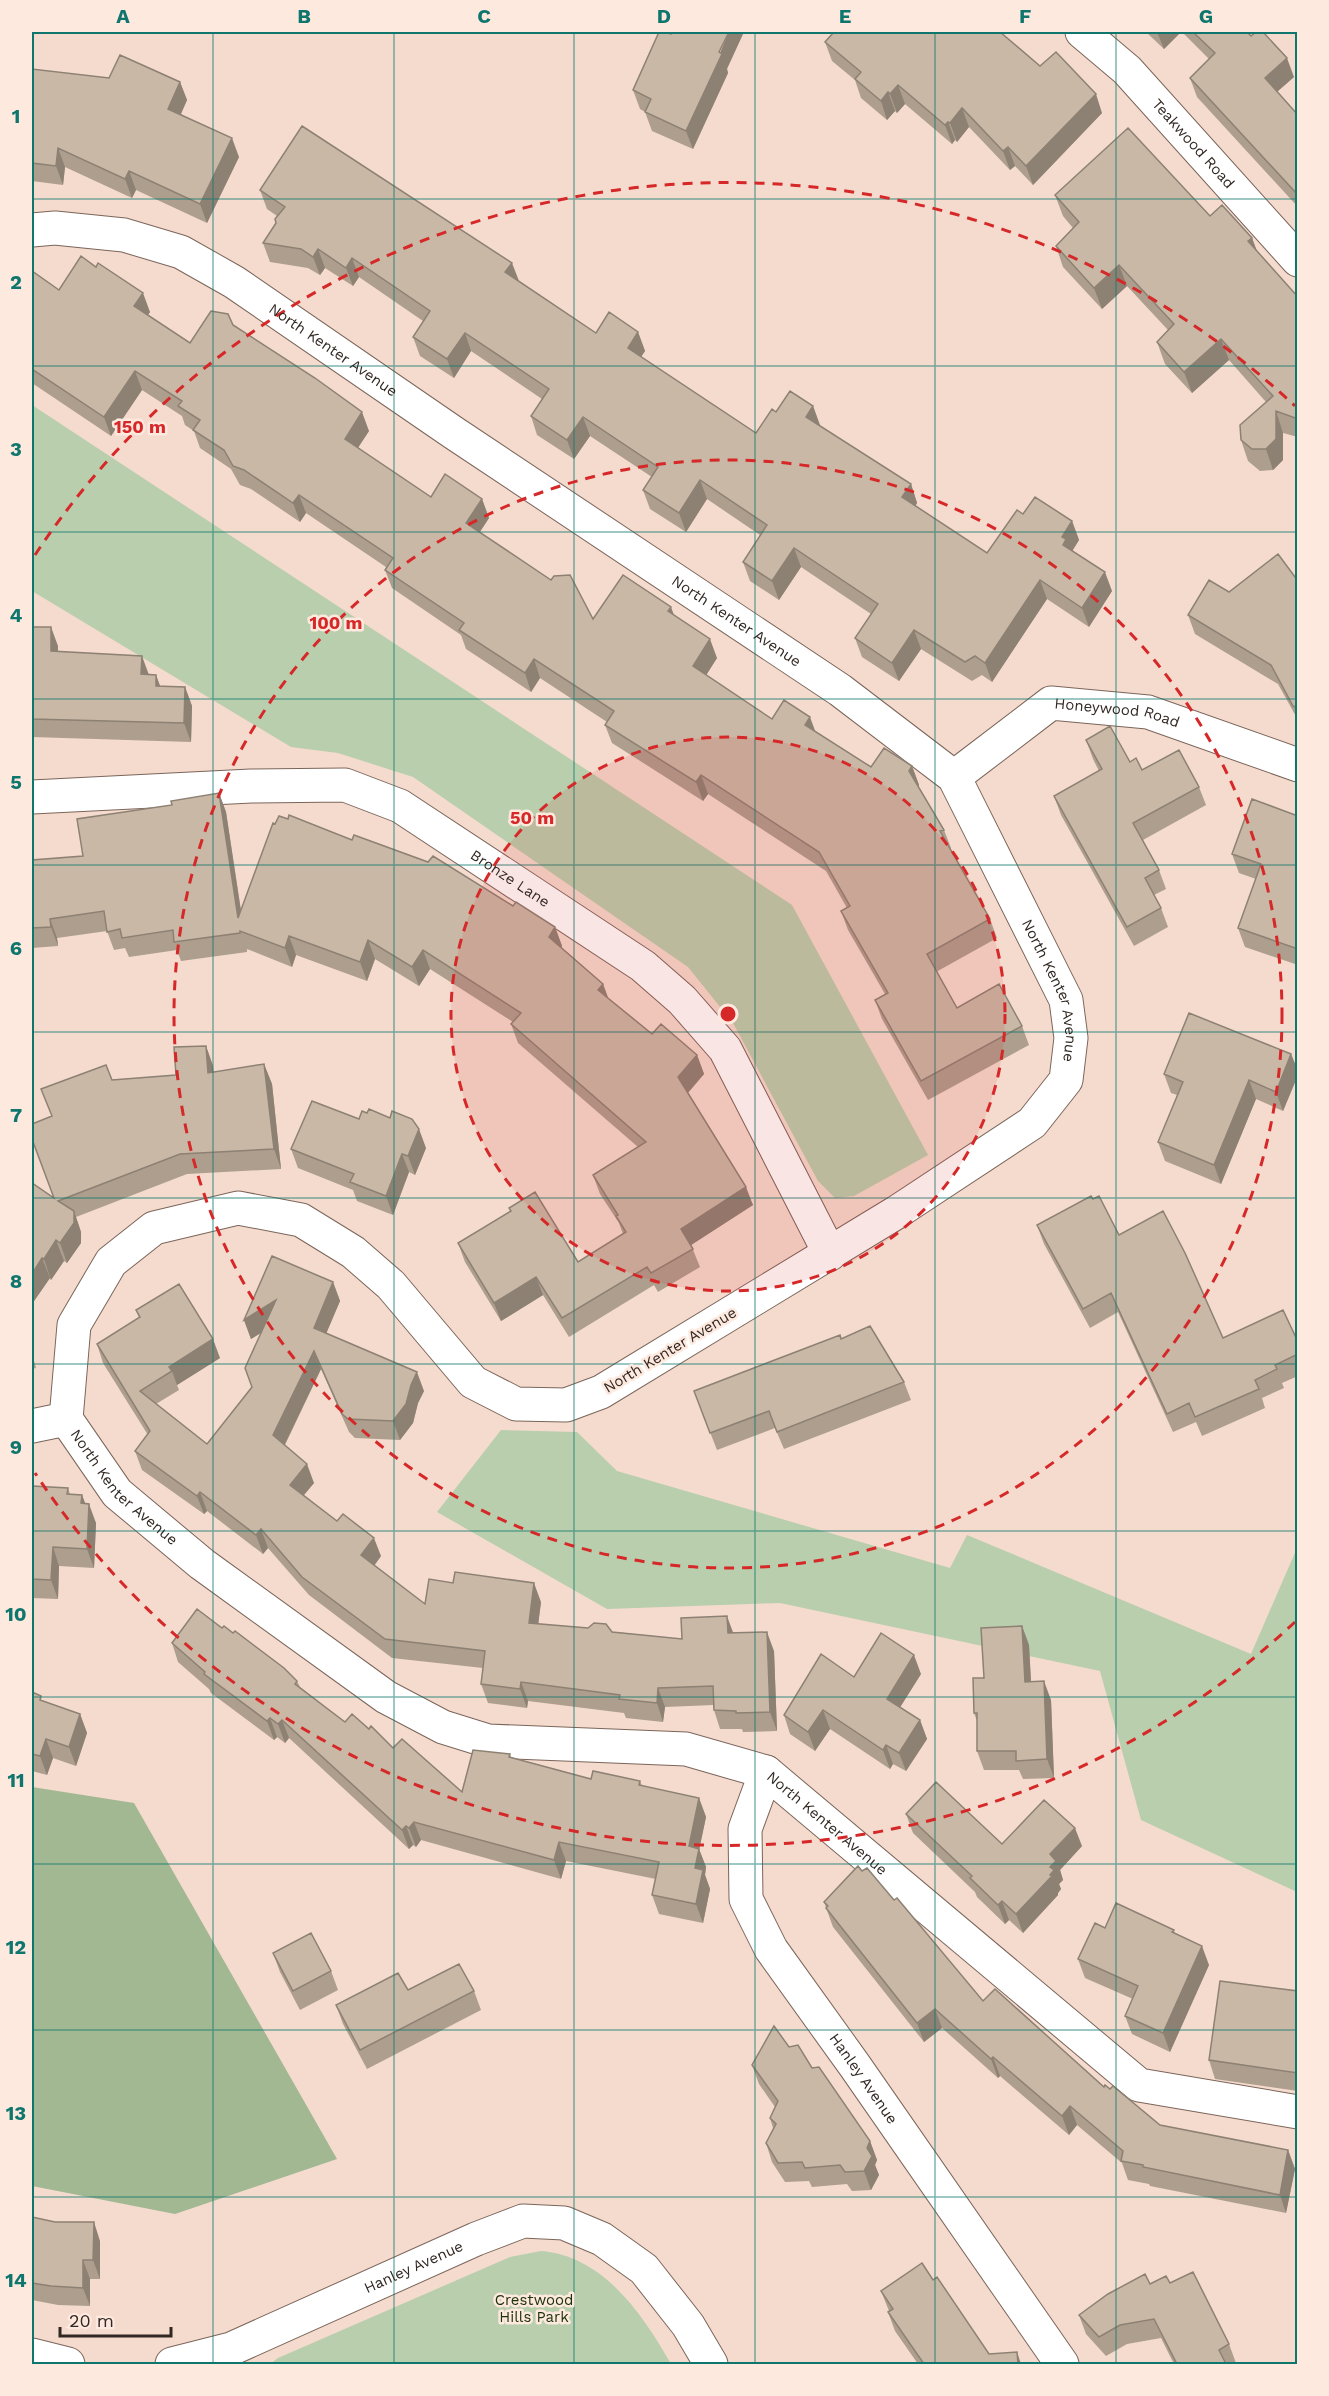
<svg xmlns="http://www.w3.org/2000/svg" width="1329" height="2396" viewBox="0 0 1329 2396" font-family="'Work Sans',sans-serif">
<style>
.green{fill:#b9ceac}
.forest{fill:#a2b893}
.lines{fill:none;stroke-linecap:round;stroke-linejoin:round}
.minor-casing{stroke:#7b655a;stroke-width:35}
.minor{stroke:#fff;stroke-width:33}
.wall{fill:#ad9e8e}
.shaded-wall{fill:#8d8174}
.building{fill:#c9b8a5;stroke:#8d8174;stroke-width:1.5}
.grid{fill:none;stroke:#0f766e;stroke-width:1.5;stroke-opacity:0.55}
.ring{fill:none;stroke:#d62828;stroke-width:3;stroke-dasharray:10 8}
.labels{text-anchor:middle;stroke-width:5;stroke-linejoin:round;paint-order:stroke}
.street-label{font-size:15px;fill:#322823;stroke:#fee9df}
.park-label{font-size:15px;fill:#1b3107;stroke:#fee9df}
.centre{fill:#d62828;stroke:#fee9df;stroke-width:3}
.ring-label{font-size:18px;text-anchor:middle;font-weight:bold;fill:#d62828;stroke:#fee9df;stroke-width:5;stroke-linejoin:round;paint-order:stroke}
.neatline{fill:none;stroke:#0f766e;stroke-width:2}
.grid-label{font-size:20px;text-anchor:middle;font-weight:bold;fill:#0f766e}
</style>
<rect width="100%" height="100%" fill="#f4dbce"/>
<path class="green" d="M32 405 792 905 928 1155 854 1196 835 1198 818 1181 733 1023 688 967 413 777 338 753 291 747 32 591Z
M501 1430 577 1432 617 1471 950 1568 967 1535 1251 1654 1297 1548V1892L1141 1820 1100 1671 780 1603 607 1609 437 1512Z
M541 2251C604 2256 643 2315 671 2364H270L278 2358 510 2257Z"/>
<path class="forest" d="M32 1787 134 1803 337 2159 175 2214 32 2186Z"/>
<g class="lines">
<g class="minor-casing">
<g id="minor">
<path id="s1" d="M1082 32 1127 70 1298 260"/>
<path id="s2" d="M32 230 55 228 124 235 181 252 234 282 454 433 840 690 954 777 1066 1000 1071 1038 1066 1080 1032 1123 897 1212 601 1392 566 1405 516 1404 473 1382 391 1285 353 1252 301 1220 238 1208 154 1228 111 1262 74 1325 66 1419 117 1493 202 1564 386 1697 443 1727 488 1741 686 1749 766 1772 1139 2085 1298 2112"/>
<path id="s3" d="M954 777 1051 703 1148 712 1298 765"/>
<path id="s4" d="M32 797 251 786 345 785 400 806 643 966 682 1000 725 1049 830 1254"/>
<path d="M32 1426 66 1419"/>
<path id="s5" d="M766 1772 745 1829 746 1899 771 1949 855 2066 1062 2364"/>
<path d="M32 2355 68 2364"/>
<path id="s6" d="M172 2364 231 2349 476 2239 523 2221 564 2223 602 2239 644 2269 688 2325 711 2364"/>
</g>
</g>
<use href="#minor" class="minor"/>
</g>
<path class="wall" d="M1146 32H1181L1164 49Z
M1182 32H1247L1294 77 1277 92 1298 115V207L1197 97 1190 78 1209 59Z
M671 34 727 69 728 73 693 149 652 131 645 112 640 109 633 90Z
M825 42 1040 66 1102 113 1033 185 1015 166 1010 170 969 127 957 142 955 140 952 144 905 104 897 113 895 111 887 120 861 98 855 80 832 61Z
M32 69 109 78 180 82 187 100 181 114 239 157 207 223 136 190 132 198 65 167 63 185 32 181V185Z
M260 190 519 281 596 333 638 332 645 351 641 357 756 433 776 412 813 406 820 426 911 484 917 503 915 506 987 553 1023 514 1072 521 1079 540 1072 551 1112 591 1089 627 1047 599 992 682 982 675 972 681 921 649 899 681 862 657 855 638 871 614 801 567 779 600 750 581 743 562 760 535 707 499 686 532 650 509 643 490 652 477 590 436 574 459 537 435 531 416 542 399 471 351 454 378 420 356 413 337 423 321 359 277 353 286 325 268 320 275 308 268 270 262 263 243 276 223 277 216 267 209Z
M1055 195 1210 216 1252 238 1257 252 1298 297V437L1283 433V460L1273 470 1260 471 1248 461 1241 440 1266 402 1229 360 1192 393 1165 364 1157 342 1168 330 1127 286 1102 309 1063 267 1056 246 1073 228 1063 216Z
M96 267 150 312 148 315 190 343 233 325 369 431 358 448 431 497 482 499 489 518 480 532 593 619 674 615 717 658 706 675 772 719 816 732 871 767 912 766 919 785 918 786 944 830 951 848 950 849 990 919 997 938 936 972 957 1008 1022 1026 1029 1045 928 1100 882 1019 875 1000 885 994 848 930 841 911 847 908 826 871 708 794 703 801 612 743 605 725 607 722 540 678 531 692 466 649 461 635 392 588 385 570 386 567 306 513 300 522 251 489 240 485 231 469 200 448 194 431 185 425 182 416 142 390 111 436 32 383V271L59 290Z
M1298 581V720L1278 684 1195 634 1188 615 1229 592Z
M32 627 58 646V652L149 675H156L160 686 185 687 192 706 191 742 32 737Z
M1086 740 1130 762 1142 770 1199 787 1206 805 1143 840 1159 870 1166 889 1154 895 1161 908 1168 927 1134 946 1061 815 1054 796 1099 771 1093 759Z
M219 793 226 812 241 910 513 906 555 927 562 946 561 948 603 984 608 998 652 1034 697 1055 704 1074 688 1093 753 1205 691 1245 700 1267 658 1292 654 1285 569 1337 543 1295 501 1321 465 1262 458 1243 510 1211 509 1208 578 1262 623 1234 619 1223 600 1194 593 1175 638 1147 518 1043 511 1024 513 1022 430 969 419 986 375 959 367 981 296 955 292 967 247 949V952L181 961 177 950 129 957 125 948 114 950 107 931 57 938 58 946 32 948V860L83 856 172 805Z
M1298 816V965L1245 947 1238 928 1256 879 1239 873 1232 854Z
M206 1046 213 1066V1072L264 1064 272 1084 281 1169 187 1174 76 1217 81 1232V1243L67 1263 64 1261 51 1280 50 1278 32 1304V1183L53 1198 52 1117 112 1080 176 1075Z
M1291 1054 1298 1071V1075L1283 1111 1256 1099 1221 1184 1165 1161 1158 1142 1177 1095 1171 1093 1164 1074Z
M426 1148 415 1175 409 1172 393 1215 357 1201 353 1190 298 1168 291 1149Z
M1093 1199 1119 1235 1223 1338 1298 1342V1376L1282 1383 1284 1388 1262 1398 1265 1408 1202 1436 1196 1422 1173 1432 1118 1312 1090 1328 1044 1244 1037 1225Z
M333 1282 340 1301 326 1333 424 1391 418 1403 413 1423 400 1440 355 1438 349 1432 321 1369 285 1445 314 1483 304 1495 381 1556 374 1566 425 1604 541 1602 538 1624 682 1639 733 1633 774 1651 777 1731 743 1732 742 1729H720L714 1710 713 1705 665 1707 663 1722 626 1718 624 1713 528 1701 527 1708 488 1703 481 1684 483 1668 392 1658 309 1595 268 1548 263 1554 207 1511 204 1514 142 1470 135 1451 148 1435 103 1363 97 1344 139 1318 136 1310 220 1358 177 1385 179 1390 156 1404 207 1444 252 1387 262 1332 251 1339 244 1320Z
M841 1339 904 1382 911 1400 784 1449 775 1428 717 1450 694 1391Z
M32 1354 36 1368 32 1369Z
M32 1486 68 1488 70 1494 82 1495 85 1504 96 1523 94 1568 59 1566 58 1599 32 1598Z
M1022 1626 1029 1645 1031 1682 1051 1700 1054 1778 1023 1779 1019 1770H984L977 1751V1721L974 1713 984 1678Z
M222 1628 297 1681 300 1687 345 1722 369 1729 393 1748 462 1792 510 1754 511 1757 591 1779 640 1781 642 1786 699 1798 706 1817 699 1849 706 1867 705 1875 710 1889 703 1923 659 1914 652 1895 656 1879 566 1861 561 1879 421 1840 416 1847 413 1845 409 1849 289 1738 285 1743 277 1737 274 1740 211 1693 209 1689 178 1662 172 1643Z
M921 1674 900 1707 920 1720 927 1739 906 1771 893 1764 890 1769 830 1729 815 1751 790 1734 784 1715 854 1677Z
M32 1692 44 1702 80 1714 87 1733 76 1766 53 1758 47 1775 32 1771Z
M906 1814 1002 1844 1082 1846 1060 1870 1063 1880 1059 1884 1061 1889 1058 1893V1895L1023 1933 1009 1920 1005 1924 977 1897 975 1892 913 1833Z
M824 1902 983 2001 1104 2087 1160 2125 1288 2150 1295 2169 1286 2213 1150 2186 1149 2184 1128 2180 1122 2163 1077 2125 1069 2135 1000 2076 998 2078 942 2028 924 2042 833 1927Z
M1105 1928 1174 1930 1175 1934 1209 1965 1170 2052 1132 2034 1125 2016 1133 1999 1085 1978 1078 1959Z
M273 1953 331 1971 338 1990 300 2010 280 1972Z
M408 1990 474 1991 481 2010 367 2069 343 2024 336 2005Z
M1298 1991V2091L1215 2079 1209 2060Z
M789 2047 812 2068 870 2141 877 2160 875 2165 879 2175 871 2190 852 2191 847 2184 812 2187 809 2181 785 2182 772 2162 766 2143 773 2128 770 2118 775 2107 759 2084 752 2065Z
M32 2217 100 2241V2279H90V2306L58 2305 32 2300Z
M933 2280 989 2354 1021 2364H918L895 2331 888 2312 889 2311 881 2291Z
M1170 2283 1229 2344 1236 2363 1233 2364H1174L1161 2338 1127 2344 1106 2356 1086 2334 1079 2315 1150 2284Z"/>
<path class="shaded-wall" d="M729 32H744L727 69 728 73 693 149 686 131Z
M1157 32H1181L1164 49Z
M1287 58 1294 77 1272 96 1265 78Z
M180 82 187 100 175 127 168 109Z
M898 85 905 104 897 113 890 94Z
M888 92 895 111 887 120 881 101Z
M1096 94 1102 113 1033 185 1026 166Z
M962 108 969 127 957 142 950 123Z
M948 122 955 140 952 144 945 125Z
M232 138 239 157 207 223 200 204Z
M1008 147 1015 166 1010 170 1003 151Z
M58 148 65 167 63 185 56 166Z
M129 171 136 190 132 198 125 179Z
M1252 238 1260 259 1248 241Z
M318 249 325 268 320 275 313 257Z
M352 258 359 277 353 286 346 268Z
M512 263 519 281 505 272Z
M1119 265 1127 286 1102 309 1094 288Z
M143 293 150 312 141 325 134 306Z
M638 332 645 351 634 367 628 348Z
M465 333 471 351 454 378 447 359Z
M1221 339 1229 360 1192 393 1184 372Z
M135 371 142 390 111 436 104 417Z
M813 406 820 425 813 436 806 417Z
M1276 411 1283 433V460L1273 470 1266 449Z
M362 412 369 431 351 458 345 439Z
M583 417 590 436 574 459 567 440Z
M700 480 707 499 686 532 679 513Z
M911 484 917 503 909 516 902 497Z
M299 495 306 513 300 522 293 503Z
M482 499 489 518 473 542 466 523Z
M1072 521 1079 540 1071 553 1063 545 1062 537Z
M794 548 801 567 779 600 772 581Z
M1105 572 1112 591 1089 627 1082 608Z
M1040 580 1047 599 992 682 985 663Z
M671 607 678 626 668 611Z
M51 627 58 646 57 670 51 651Z
M914 630 921 649 899 681 892 663Z
M710 639 717 658 700 685 693 666Z
M142 656 149 675 141 674Z
M534 659 540 678 531 692 525 673Z
M156 675 163 694 156 686Z
M185 687 192 706 191 742 184 723Z
M810 717 817 736 805 725Z
M912 766 919 785 916 790 909 771Z
M701 775 708 794 703 801 696 782Z
M219 793 226 812 244 932 238 918Z
M50 919 57 938 58 946 51 927Z
M555 927 562 946 556 956 549 937Z
M289 936 296 955 292 967 285 948Z
M368 940 375 959 367 981 360 962Z
M423 950 430 969 419 986 412 967Z
M603 984 610 1003 598 990Z
M206 1046 213 1066 215 1093 208 1073Z
M1291 1054 1298 1071V1075L1283 1111 1276 1092Z
M697 1055 704 1074 685 1096 678 1077Z
M264 1064 272 1084 281 1169 274 1149Z
M1249 1080 1256 1099 1221 1184 1214 1165Z
M419 1129 426 1148 415 1175 408 1156Z
M402 1154 409 1172 393 1215 386 1196Z
M746 1187 753 1205 688 1247 681 1229Z
M74 1211 81 1232V1243L67 1263 60 1243Z
M56 1240 64 1261 51 1280 44 1259Z
M42 1258 50 1278 32 1304V1274Z
M536 1277 543 1295 501 1321 494 1303Z
M333 1282 340 1301 321 1346 314 1328Z
M276 1300 283 1319 251 1339 244 1320Z
M213 1339 220 1358 177 1385 172 1371 169 1367Z
M314 1351 321 1369 280 1454 273 1435Z
M417 1372 424 1391 418 1403 413 1423 400 1440 393 1421Z
M307 1464 314 1483 297 1503 290 1485Z
M200 1492 207 1511 204 1514 197 1496Z
M82 1495 89 1513V1504L96 1523 94 1568 87 1549 81 1503Z
M261 1529 268 1548 263 1554 256 1535Z
M374 1538 381 1556 368 1574 361 1555Z
M53 1547 59 1566 58 1599 51 1580Z
M534 1583 541 1602 536 1642 529 1623Z
M727 1616 734 1635 728 1633Z
M1022 1626 1029 1645 1032 1701 1025 1682Z
M767 1632 774 1651 777 1731 770 1712Z
M914 1655 921 1674 894 1717 887 1699Z
M1044 1681 1051 1700 1054 1778 1047 1759Z
M521 1682 528 1701 527 1708 520 1689Z
M658 1688 665 1707 663 1722 657 1703Z
M823 1710 830 1729 815 1751 808 1732Z
M80 1714 87 1733 76 1766 69 1747Z
M270 1718 277 1737 274 1740 267 1721Z
M282 1720 289 1738 285 1743 278 1724Z
M920 1720 927 1739 906 1771 899 1753Z
M46 1739 53 1758 47 1775 40 1756Z
M886 1745 893 1764 890 1769 883 1750Z
M699 1798 706 1817 696 1865 689 1846Z
M414 1822 421 1840 416 1847 409 1828Z
M406 1826 413 1845 409 1849 402 1830Z
M1075 1828 1082 1846 1060 1870 1063 1880 1059 1884 1061 1889 1058 1893V1895L1023 1933 1016 1914 1050 1875V1854Z
M559 1842 566 1861 561 1879 554 1860Z
M699 1849 706 1867 705 1875 710 1889 703 1923 696 1904 695 1868Z
M1002 1901 1009 1920 1005 1924 998 1905Z
M1202 1946 1209 1965 1170 2052 1163 2033Z
M935 2009 942 2028 924 2042 917 2023Z
M993 2057 1000 2076 998 2078 991 2059Z
M1070 2106 1077 2125 1069 2135 1062 2116Z
M870 2141 877 2160 875 2165 879 2175 871 2190 864 2171 867 2148Z
M1288 2150 1295 2169 1286 2213 1280 2195Z
M94 2222 100 2241V2279L93 2260Z
M83 2260 90 2279V2306L83 2288Z
M1017 2352 1021 2364H1018Z"/>
<path class="building" d="M659 32H666L671 34 672 32H729L719 52 722 54 686 131 645 112 651 99 633 90Z
M834 32H1000L1040 66 1056 52 1096 94 1026 166 1008 147 1003 151 962 108 950 123 948 122 945 125 898 85 890 94 888 92 881 101 855 79 861 72 825 42Z
M1193 32H1247L1251 36 1256 32H1263L1287 58 1265 78 1298 115V195L1190 78 1215 53Z
M120 55 180 82 168 109 232 138 200 204 129 171 125 179 58 148 56 166 32 163V69L109 78Z
M302 126 512 263 505 272 596 333 609 312 638 332 628 348 756 433 772 409 776 412 790 391 813 406 806 417 911 484 902 497 987 553 1017 510 1023 514 1035 497 1072 521 1062 537 1066 539 1063 545 1105 572 1082 608 1040 580 985 663 975 656 965 662 914 630 892 663 855 638 878 604 794 548 772 581 743 562 767 525 700 480 679 513 643 490 658 467 583 417 567 440 531 416 549 389 465 333 447 359 413 337 430 311 352 258 346 268 318 249 313 257 301 249 263 243 276 223 275 219 285 207 260 190Z
M1128 128 1210 216 1222 205 1252 238 1248 241 1298 297V419L1276 411V439L1266 449H1252L1241 440 1240 425 1273 396 1221 339 1184 372 1157 342 1174 324 1119 265 1094 288 1056 246 1079 222 1055 195Z
M81 256 96 267 98 263 143 293 134 306 190 343 211 311 228 314 233 325 315 378 362 412 345 439 431 497 445 474 482 499 466 523 551 580 554 576 570 575 593 619 623 575 671 607 668 611 710 639 693 666 772 719 784 700 810 717 805 725 871 767 884 748 912 766 909 771 944 830 940 831 990 919 927 954 957 1008 999 984 1022 1026 921 1081 875 1000 888 993 841 911 850 906 819 852 701 775 696 782 605 725 614 711 534 659 525 673 459 630 464 623 385 570 393 558 299 495 293 503 244 470 233 466 224 450 193 430 200 420 178 406 182 401 135 371 104 417 32 369V271L59 290Z
M1278 554 1298 581V708L1293 706 1271 665 1188 615 1209 580 1229 592Z
M32 627H51V651L142 656 141 674 156 675V686L185 687 184 723 32 719Z
M1110 726 1130 762 1136 758 1142 770 1179 750 1199 787 1133 823 1159 870 1145 878 1161 908 1127 927 1054 796 1102 769 1086 740Z
M219 793 238 918 273 823 275 824 279 816 288 819 289 815 352 840 354 835 428 862 433 856 513 906 516 902 555 927 549 937 603 984 598 990 652 1034 661 1024 697 1055 678 1077 746 1187 681 1229 693 1249 651 1273 647 1267 562 1318 536 1277 494 1303 458 1243 511 1211 509 1208 535 1192 578 1262 626 1232 616 1216 618 1215 593 1175 646 1142 511 1024 521 1013 423 950 412 967 368 940 360 962 289 936 285 948 240 931V933L174 942 173 930 122 938 120 929 107 932 104 911 50 919 51 927 32 928V860L83 856 77 819 172 805 171 801Z
M1252 799 1298 816V949L1238 928 1261 864 1232 854Z
M1189 1013 1291 1054 1276 1092 1249 1080 1214 1165 1158 1142 1183 1082 1164 1074Z
M206 1046 208 1073 264 1064 274 1149 180 1154 58 1201 74 1211V1223L60 1243 56 1240 44 1259 42 1258 32 1274V1183L54 1198 32 1139V1124L52 1116 41 1089 106 1065 112 1080 176 1075 174 1047Z
M312 1101 359 1119 362 1111 367 1113 369 1109 390 1118 392 1111 412 1119 419 1129 408 1156 402 1154 386 1196 350 1182 354 1174 291 1149Z
M1091 1196 1093 1199 1099 1196 1119 1235 1163 1211 1185 1253 1223 1338 1283 1310 1298 1342V1354L1275 1365 1277 1369 1255 1380 1259 1389 1195 1417 1189 1403 1167 1414 1111 1293 1083 1309 1037 1225Z
M272 1256 333 1282 314 1328 417 1372 411 1385 406 1404 393 1421 348 1419 342 1414 314 1351 273 1435 307 1464 290 1485 337 1521 343 1514 374 1538 361 1555 425 1604 429 1579 453 1583 455 1572 534 1583 529 1623 588 1628 594 1623 606 1624 612 1632 682 1639 681 1618 727 1616 728 1633 767 1632 770 1712 736 1713V1711L714 1710 713 1686 658 1688 657 1703 619 1699 620 1695 521 1682 520 1689 481 1684 485 1651 385 1639 302 1577 261 1529 256 1535 200 1492 197 1496 135 1451 150 1431 97 1344 140 1317 136 1310 179 1284 213 1339 169 1367 172 1371 140 1391 207 1444 252 1387 245 1368 276 1300 244 1320Z
M870 1326 904 1382 777 1432 769 1411 710 1433 694 1391 840 1335 841 1339Z
M32 1486 68 1488 67 1494 82 1495 81 1503 89 1504 87 1549 53 1547 51 1580 32 1579Z
M197 1609 222 1628 224 1626 233 1633 235 1631 284 1668 297 1681 295 1684 345 1722 352 1714 369 1729 371 1726 393 1748 402 1739 462 1792 473 1750 510 1754 509 1757 591 1779 593 1771 640 1781 639 1785 699 1798 689 1846 699 1849 695 1868 703 1870 696 1904 652 1895 659 1862 559 1842 554 1860 414 1822 409 1828 406 1826 402 1830 282 1720 278 1724 270 1718 267 1721 204 1674 205 1672 172 1643Z
M1022 1626 1025 1682 1044 1681 1047 1759 1016 1761V1751H977V1713H974L973 1678H984L981 1628Z
M881 1633 914 1655 887 1699 920 1720 899 1753 886 1745 883 1750 823 1710 808 1732 784 1715 821 1654 854 1677Z
M32 1692 41 1696 40 1700 80 1714 69 1747 46 1739 40 1756 32 1754Z
M936 1782 1002 1844 1044 1800 1075 1828 1050 1854 1056 1861 1050 1867 1054 1870 1050 1875 1052 1876 1016 1914 1002 1901 998 1905 970 1878 972 1876 906 1814Z
M858 1866 862 1871 867 1868 894 1900 897 1898 983 2001 995 1989 1104 2087 1105 2085 1110 2089 1113 2086 1160 2125 1288 2150 1280 2195 1143 2167V2165L1121 2161 1123 2151 1070 2106 1062 2116 993 2057 991 2059 935 2009 917 2023 826 1908 828 1906 824 1902Z
M1116 1903 1174 1930 1172 1932 1202 1946 1163 2033 1125 2016 1138 1986 1078 1959 1095 1923 1105 1928Z
M311 1933 331 1971 293 1991 273 1953Z
M459 1964 474 1991 360 2050 336 2005 398 1973 408 1990Z
M1220 1981 1298 1991V2073L1209 2060Z
M774 2026 789 2047 798 2045 812 2068 819 2067 870 2141 867 2148 872 2156 864 2171 845 2172 840 2165 805 2168 802 2162 778 2163 766 2143 776 2124 770 2118 778 2101 752 2065Z
M32 2217 55 2222H94L93 2260H83V2288L51 2286 32 2283Z
M922 2263 933 2280 937 2277 989 2354 1017 2352 1018 2364H924L888 2312 893 2309 881 2291Z
M1193 2272 1229 2344 1219 2350 1226 2364H1177L1154 2319 1120 2325 1099 2337 1079 2315 1108 2294 1145 2274 1150 2284 1166 2276 1170 2283Z"/>
<path class="grid" d="M213 32V2364M394 32V2364M574 32V2364M755 32V2364M935 32V2364M1116 32V2364M32 199H1298M32 366H1298M32 532H1298M32 699H1298M32 865H1298M32 1032H1298M32 1198H1298M32 1364H1298M32 1531H1298M32 1697H1298M32 1864H1298M32 2030H1298M32 2197H1298"/>
<circle cx="728" cy="1014" r="277" fill="#d62828" fill-opacity=".12"/>
<g class="ring">
<circle cx="728" cy="1014" r="277"/>
<circle cx="728" cy="1014" r="554"/>
<path d="M1295 1622A831 831 0 0 1 35 1473M35 555A831 831 0 0 1 1295 406"/>
</g>
<g class="labels">
<g class="street-label">
<text dy="5" stroke="none"><textPath href="#s1" startOffset="158">Teakwood Road</textPath></text>
<text dy="5" stroke="none"><textPath href="#s2" startOffset="333">North Kenter Avenue</textPath></text>
<text dy="5" stroke="none"><textPath href="#s2" startOffset="819">North Kenter Avenue</textPath></text>
<text dy="5" stroke="none"><textPath href="#s3" startOffset="189">Honeywood Road</textPath></text>
<text dy="5" stroke="none"><textPath href="#s4" startOffset="504">Bronze Lane</textPath></text>
<text dy="5" stroke="none"><textPath href="#s2" startOffset="1323">North Kenter Avenue</textPath></text>
<text transform="translate(670 1350) rotate(-31)" y="5">North Kenter Avenue</text>
<text dy="5" stroke="none"><textPath href="#s2" startOffset="2817">North Kenter Avenue</textPath></text>
<text dy="5" stroke="none"><textPath href="#s2" startOffset="3627">North Kenter Avenue</textPath></text>
<text dy="5" stroke="none"><textPath href="#s5" startOffset="346">Hanley Avenue</textPath></text>
<text dy="5" stroke="none"><textPath href="#s6" startOffset="261">Hanley Avenue</textPath></text>
</g>
<g class="park-label">
<text x="534" y="2305">Crestwood<tspan x="534" dy="17">Hills Park</tspan></text>
</g>
</g>
<circle cx="728" cy="1014" r="9" class="centre"/>
<g class="ring-label">
<text x="140" y="433">150 m</text>
<text x="336" y="629">100 m</text>
<text x="532" y="824">50 m</text>
</g>
<rect width="1329" height="2396" fill="none" stroke="#fee9df" stroke-width="66"/>
<path d="M60 2327v9h111v-9" fill="none" stroke="#322823" stroke-width="3"/>
<text x="69" y="2327" font-size="18" fill="#322823" stroke="#fee9df" stroke-width="4.5" paint-order="stroke">20 m</text>
<rect x="33" y="33" width="1263" height="2330" class="neatline"/>
<g class="grid-label">
<text x="123" y="23">A</text>
<text x="304" y="23">B</text>
<text x="484" y="23">C</text>
<text x="664" y="23">D</text>
<text x="845" y="23">E</text>
<text x="1025" y="23">F</text>
<text x="1206" y="23">G</text>
<text x="16" y="123">1</text>
<text x="16" y="289">2</text>
<text x="16" y="456">3</text>
<text x="16" y="622">4</text>
<text x="16" y="789">5</text>
<text x="16" y="955">6</text>
<text x="16" y="1122">7</text>
<text x="16" y="1288">8</text>
<text x="16" y="1454">9</text>
<text x="16" y="1621">10</text>
<text x="16" y="1787">11</text>
<text x="16" y="1954">12</text>
<text x="16" y="2120">13</text>
<text x="16" y="2287">14</text>
</g>
</svg>
